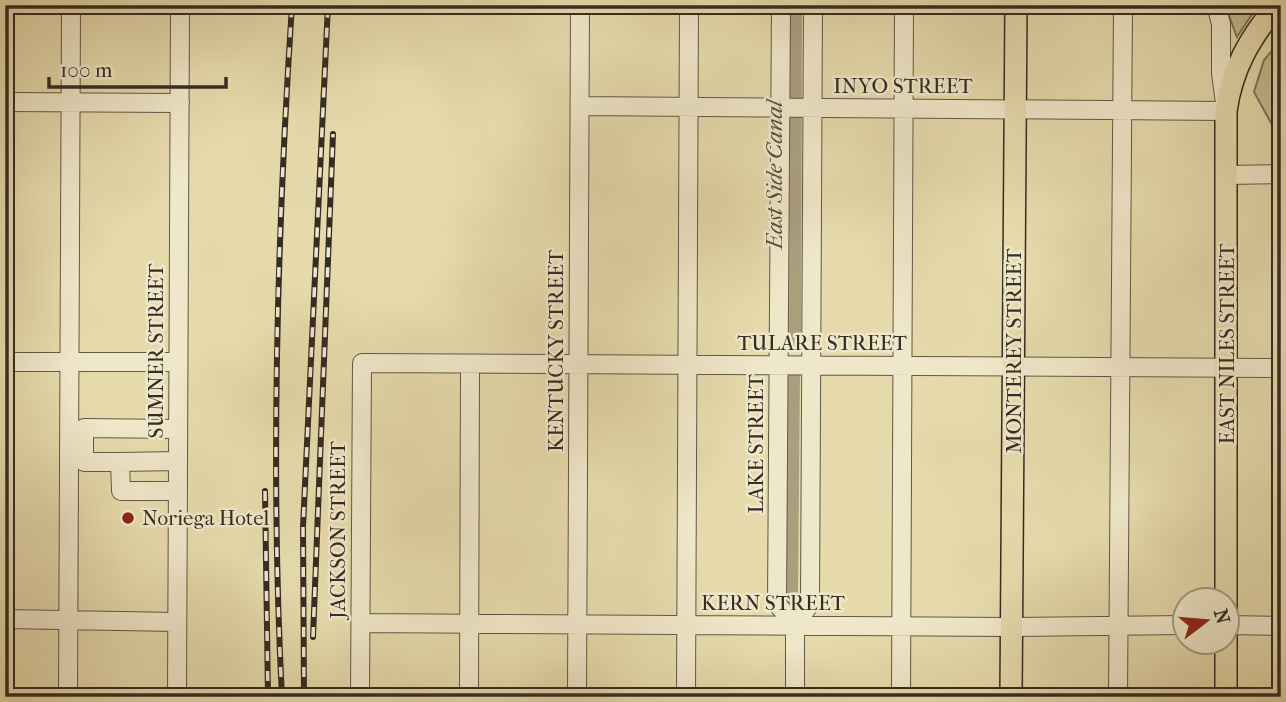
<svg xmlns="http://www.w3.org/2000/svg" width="1286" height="702" viewBox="0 0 1286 702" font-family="'IM FELL French Canon',serif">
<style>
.green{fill:#c8bc95;stroke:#7e745c;stroke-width:2}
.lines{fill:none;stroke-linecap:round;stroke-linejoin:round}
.canal{stroke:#aa9f7d;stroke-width:12}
.minor-casing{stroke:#615845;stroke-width:20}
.major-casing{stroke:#352c23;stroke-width:24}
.minor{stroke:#efe7c9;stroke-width:18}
.major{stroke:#e6daac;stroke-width:21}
.rail-casing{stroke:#352c23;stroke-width:6}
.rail{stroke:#efe7c9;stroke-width:3.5;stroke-dasharray:10;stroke-linecap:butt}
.poi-dot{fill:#8f2418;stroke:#efe7c9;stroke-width:2.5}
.labels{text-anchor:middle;stroke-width:5;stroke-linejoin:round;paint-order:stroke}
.street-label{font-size:21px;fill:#352c23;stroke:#efe7c9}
.poi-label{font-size:21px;fill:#352c23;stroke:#efe7c9;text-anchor:start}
.water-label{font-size:23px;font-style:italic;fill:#584e3e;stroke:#efe7c9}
</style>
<rect width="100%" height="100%" fill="#e6daac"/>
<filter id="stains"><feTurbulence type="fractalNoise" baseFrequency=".00286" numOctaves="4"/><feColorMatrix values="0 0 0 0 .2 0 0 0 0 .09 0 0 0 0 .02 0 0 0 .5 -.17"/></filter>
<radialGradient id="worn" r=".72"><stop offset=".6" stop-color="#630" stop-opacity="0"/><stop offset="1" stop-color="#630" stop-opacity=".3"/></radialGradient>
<path class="green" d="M1225 5H1258L1237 37Z
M1277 45 1281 52V141L1254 92 1264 60Z"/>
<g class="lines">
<path class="canal" d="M795 345 796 5
M792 599 794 375"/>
<g class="minor-casing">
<path id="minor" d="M781 5 777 604 795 625
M5 102 180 103
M580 106 1226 111 1221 73V24L1216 5
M1226 175 1281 174
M5 362H178
M120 462 178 461
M178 491H121L120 462H84V428L178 429
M5 619 177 622
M361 623 1012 627 1184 625
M1226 625 1281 626
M68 697 71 5
M177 697 180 5
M360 697 362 363 1281 368
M469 697 470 364
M577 697 580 5
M686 697 689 5
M795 697V625L810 604 813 5
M901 697 904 5
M1118 697 1123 5"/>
</g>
<g class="major-casing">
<path id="major" d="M1011 697 1016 5
M1226 697V111C1232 68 1250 38 1277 5"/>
</g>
<use href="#minor" class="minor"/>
<use href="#major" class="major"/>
<g class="rail-casing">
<path id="rail" d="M265 491 268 697
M313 637 333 134
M282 697C270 466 277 235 292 5
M304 697 303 527 328 5"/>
</g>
<use href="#rail" class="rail"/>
</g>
<circle class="poi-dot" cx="128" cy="518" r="7"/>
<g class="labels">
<g class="street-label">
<text x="903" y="93">INYO STREET</text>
<text x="822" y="350">TULARE STREET</text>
<text transform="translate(1227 344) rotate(-90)" y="7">EAST NILES STREET</text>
<text transform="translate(156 351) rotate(-90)" y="7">SUMNER STREET</text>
<text transform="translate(556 351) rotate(-90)" y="7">KENTUCKY STREET</text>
<text transform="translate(1014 351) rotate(-90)" y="7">MONTEREY STREET</text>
<text transform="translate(756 444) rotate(-90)" y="7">LAKE STREET</text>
<text transform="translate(338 530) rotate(-90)" y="7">JACKSON STREET</text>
<text x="773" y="610">KERN STREET</text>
</g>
<g class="poi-label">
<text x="142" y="525">Noriega Hotel</text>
</g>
<g class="water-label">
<text transform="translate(774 175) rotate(-90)" y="8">East Side Canal</text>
</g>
</g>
<rect width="1286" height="702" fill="none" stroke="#e6daac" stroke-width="28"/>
<rect x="7" y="7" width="1272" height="688" fill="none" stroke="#352c23" stroke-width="3.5"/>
<rect x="14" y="14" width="1258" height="674" fill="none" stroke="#352c23" stroke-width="2"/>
<g transform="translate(1206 621) rotate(74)"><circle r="33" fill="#efe7c9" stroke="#a59c87" stroke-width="2"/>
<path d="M0-5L12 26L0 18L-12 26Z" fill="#8f2418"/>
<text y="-10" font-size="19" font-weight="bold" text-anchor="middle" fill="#352c23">N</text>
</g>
<path d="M49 77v10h177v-10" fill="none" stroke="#352c23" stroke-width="3.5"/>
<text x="60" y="77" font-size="21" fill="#352c23" stroke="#efe7c9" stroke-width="5" paint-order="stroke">100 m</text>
<rect width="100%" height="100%" filter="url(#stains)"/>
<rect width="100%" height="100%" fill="url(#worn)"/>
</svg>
